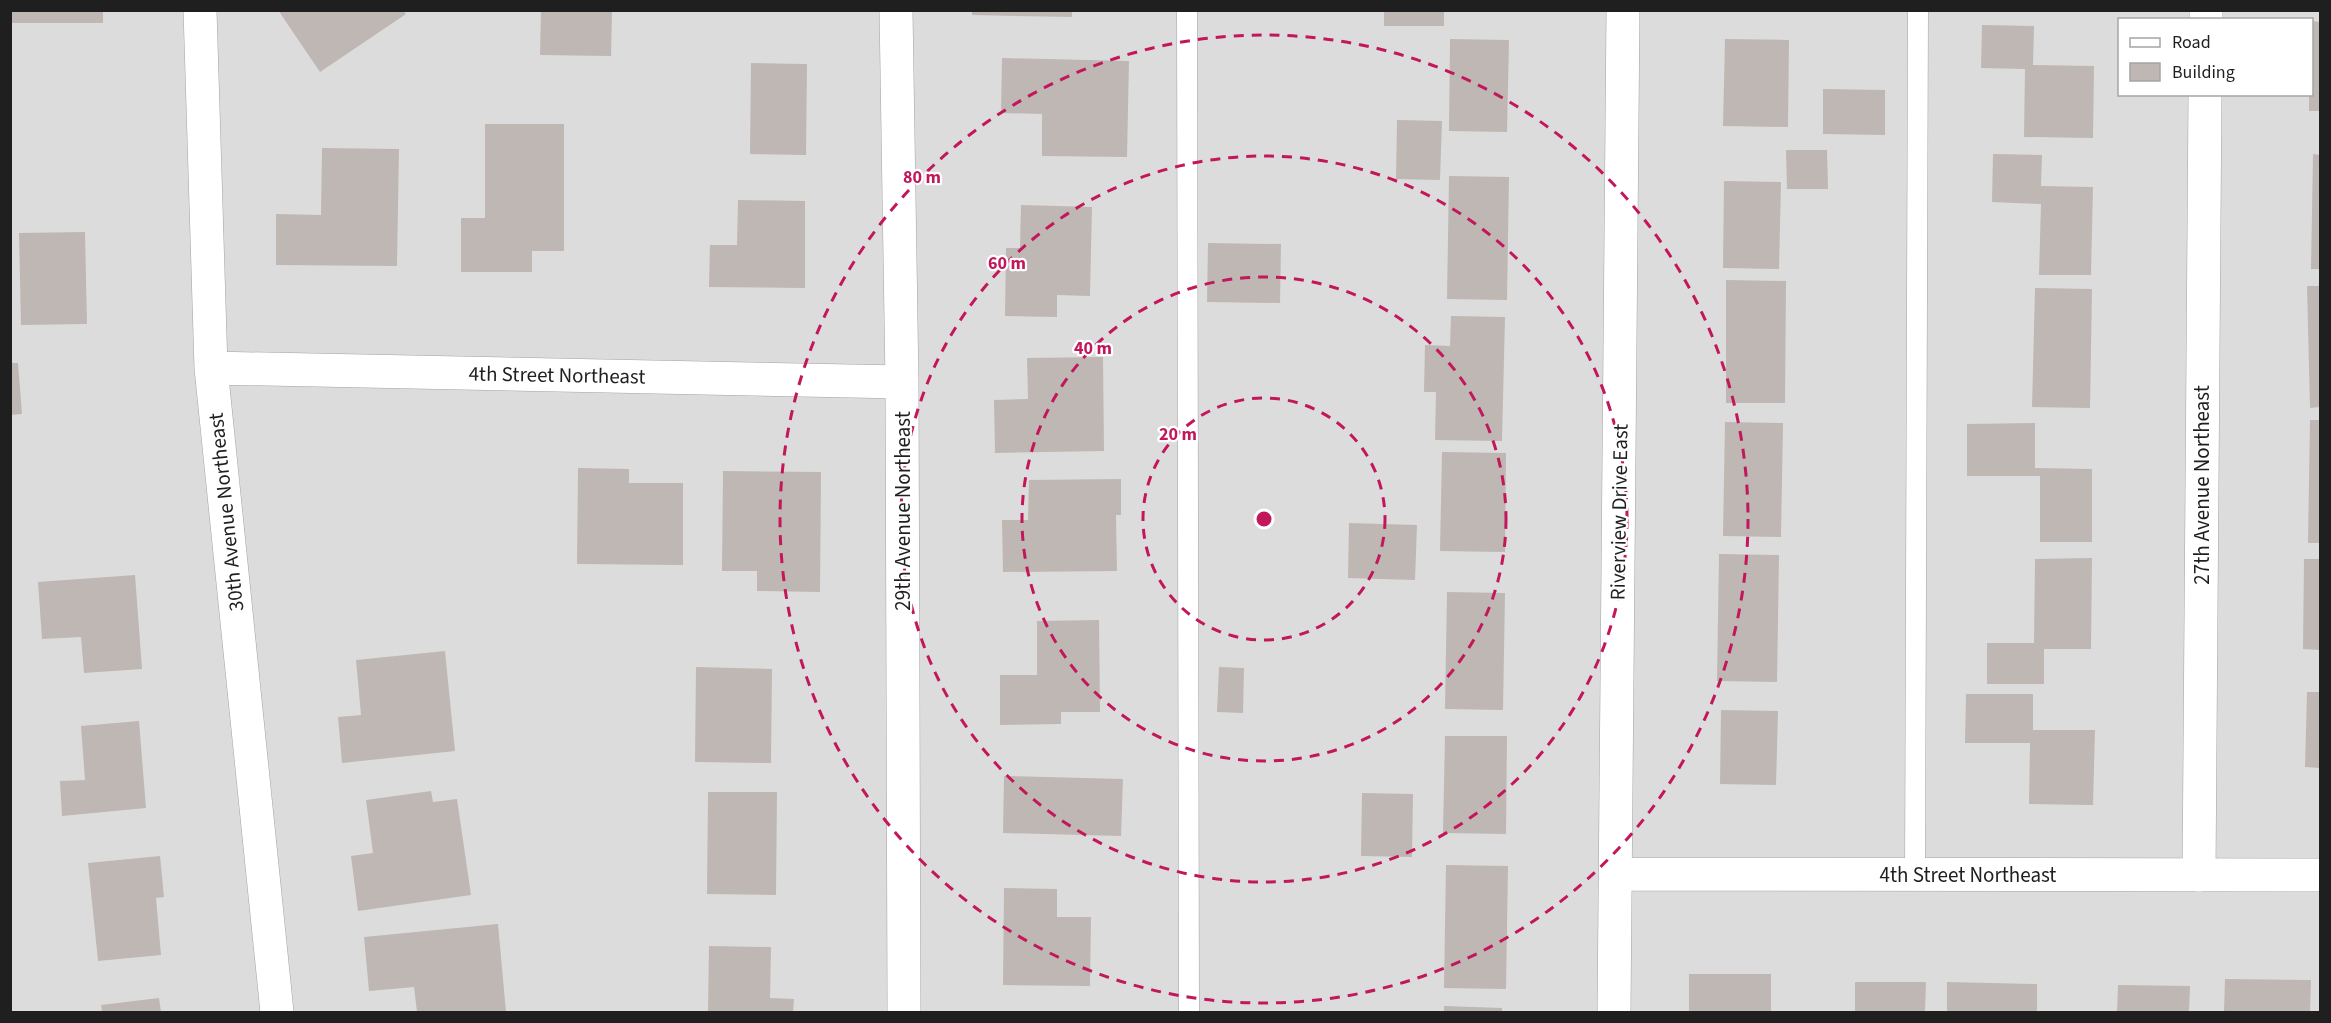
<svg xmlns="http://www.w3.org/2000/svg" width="2331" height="1023" viewBox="0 0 2331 1023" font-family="'Source Sans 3',sans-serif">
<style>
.residential{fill:#dddcdc;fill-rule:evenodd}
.building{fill:#bfb7b3}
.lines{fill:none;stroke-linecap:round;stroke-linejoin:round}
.service-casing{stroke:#a3a3a3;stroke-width:21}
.minor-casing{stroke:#a3a3a3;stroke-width:34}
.tertiary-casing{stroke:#a3a3a3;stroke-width:34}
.service{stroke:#fff;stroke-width:20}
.minor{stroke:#fff;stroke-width:33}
.tertiary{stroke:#fff;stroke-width:33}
.ring{fill:none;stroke:#c2185b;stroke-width:3;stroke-dasharray:10 8}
.labels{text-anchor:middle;stroke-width:4.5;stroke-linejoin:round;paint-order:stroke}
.street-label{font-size:21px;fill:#1f1f1f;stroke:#fff}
.centre{fill:#c2185b;stroke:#fff;stroke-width:3}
.ring-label{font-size:18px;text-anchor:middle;font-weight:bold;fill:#c2185b;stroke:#fff;stroke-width:4.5;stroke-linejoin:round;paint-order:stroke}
</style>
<rect width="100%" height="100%" fill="#efebe6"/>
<path class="residential" d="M10 11H2320V1012H11ZM2120 20H2312V94H2120Z"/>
<path class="building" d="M10 10H103V23H10Z
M278 10H403L406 14 320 72Z
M541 10H612L611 56 540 55Z
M972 10H1072V17L972 15Z
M1384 10H1444V26H1384Z
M2312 21 2320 22V111H2309V94H2312Z
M1982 25 2034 26 2033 65 2094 66 2093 138 2024 137 2025 69 1981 68Z
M1450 39 1509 40 1507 132 1449 131Z
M1725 39 1789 40 1788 127 1723 126Z
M1002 58 1129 61 1127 157 1042 156V114L1001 113Z
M751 63 807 64 806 155 750 154Z
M1823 89 1885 90V135L1823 134Z
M1397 120 1442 121 1440 180 1396 179Z
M485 124H564V251H532V272H461V218H485Z
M322 148 399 149 397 266 276 265V214L321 215Z
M1786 150H1827L1828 189H1787Z
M1993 154 2042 155 2041 186 2093 187 2091 275H2039L2041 204 1992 202Z
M2313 154 2320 155V269H2311Z
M1449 176 1509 177 1507 300 1447 299Z
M1724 181 1781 182 1779 269 1723 268Z
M738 200 805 201V288L709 287 710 245H737Z
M1021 205 1092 207 1090 296 1057 295V317L1005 316 1006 248H1020Z
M85 232 87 324 21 325 19 233Z
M1208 243 1281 244 1280 303 1207 302Z
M1726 280 1786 281 1785 403H1726Z
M2307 286H2320V407L2310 408Z
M2035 288 2092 289 2090 408 2032 407Z
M1451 316 1505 317 1502 441 1435 440 1436 392H1424L1425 345 1450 346Z
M1103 357 1104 451 995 453 994 400 1028 399 1027 358Z
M10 363H18L22 414 10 415Z
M2310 420H2320V543H2308Z
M1725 422 1783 423 1781 537 1723 536Z
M2035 423V468L2092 469V542H2040V476H1967V424Z
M1442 452 1506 453 1505 552 1440 551Z
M578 468 629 469V483H683V565L577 564Z
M723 471 821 472 820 592 757 591V571H722Z
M1121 479V515H1116L1117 571 1003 572 1002 520H1028L1029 480Z
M1349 523 1417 525 1415 580 1348 578Z
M1719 554 1779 555 1777 682 1717 681Z
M2092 558 2091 649H2044V684H1987V643H2034L2035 559Z
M2304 559H2320V650L2303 649Z
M135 575 142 669 84 673 81 637 42 639 38 582Z
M1447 592 1505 593 1503 710 1445 709Z
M1099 620 1100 712H1061V724L1000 725V675H1037V621Z
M445 651 455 751 342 763 338 717 361 715 356 660Z
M696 667 772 669 771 763 695 762Z
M1219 667 1244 668 1243 713 1217 712Z
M2307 692H2320V768L2305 767Z
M1966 694H2033V730H2095L2093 805 2029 804 2030 743H1965Z
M1721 710 1778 711 1776 785 1720 784Z
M139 721 146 808 62 816 60 781 85 780 81 726Z
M1445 736H1507L1506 834 1443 833Z
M1004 776 1123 779 1121 836 1003 833Z
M431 791 433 802 457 799 471 895 358 911 351 856 373 853 366 800Z
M708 792H777L776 895 707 894Z
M1362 793 1413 794 1412 857 1361 856Z
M160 856 164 897 156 898 161 955 98 961 88 863Z
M1446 865 1508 866 1506 989 1444 988Z
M1004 888 1057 889V917H1091L1090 986 1003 985Z
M498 924 506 1012H417L414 987 369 991 364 937Z
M709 946 771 947 770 998 794 999 793 1012H708Z
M1689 974H1771V1012H1689Z
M2225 979 2311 980 2310 1012H2224Z
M1855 982H1926L1925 1012H1855Z
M1947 982 2037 984V1012H1947Z
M2118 985 2190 986 2189 1012H2117Z
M159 998 161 1012H102L101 1005Z
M1444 1006 1502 1008V1012H1444Z"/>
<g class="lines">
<g class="service-casing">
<path id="service" d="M1187 10 1189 1012
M1915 875 1918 10"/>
</g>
<g class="minor-casing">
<path id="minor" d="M200 10 211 368 277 1012
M896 10 902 382 904 1012
M2206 20V10
M211 368 902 382
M2199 875 2205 94"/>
</g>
<g class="tertiary-casing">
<path id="tertiary" d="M1615 874 2320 875
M1614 1012 1623 10"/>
</g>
<use href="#service" class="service"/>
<use href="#minor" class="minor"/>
<use href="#tertiary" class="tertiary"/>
</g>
<g class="ring">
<circle cx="1264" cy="519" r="121"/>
<circle cx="1264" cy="519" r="242"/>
<circle cx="1264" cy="519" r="363"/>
<circle cx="1264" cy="519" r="484"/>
</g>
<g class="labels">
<g class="street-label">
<text transform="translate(557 375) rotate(1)" y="7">4th Street Northeast</text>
<text transform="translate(2202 485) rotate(-90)" y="7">27th Avenue Northeast</text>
<text transform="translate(903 511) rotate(-90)" y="7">29th Avenue Northeast</text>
<text transform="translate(226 512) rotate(-96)" y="7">30th Avenue Northeast</text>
<text transform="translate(1619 512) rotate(-89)" y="7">Riverview Drive East</text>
<text x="1968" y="882">4th Street Northeast</text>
</g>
</g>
<circle cx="1264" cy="519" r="9" class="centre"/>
<g class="ring-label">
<text x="922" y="183">80 m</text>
<text x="1007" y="269">60 m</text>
<text x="1093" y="354">40 m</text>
<text x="1178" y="440">20 m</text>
</g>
<rect width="2331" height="1023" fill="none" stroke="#1f1f1f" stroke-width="24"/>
<rect x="2118" y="18" width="195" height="78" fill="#ffffff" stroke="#a5a5a5" stroke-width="1.5"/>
<rect x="2130" y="38" width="30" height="9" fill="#ffffff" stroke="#a5a5a5" stroke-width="1.5"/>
<text x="2172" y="48" font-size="18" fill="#1f1f1f">Road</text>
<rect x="2130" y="63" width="30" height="18" fill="#bfb7b3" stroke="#a5a5a5" stroke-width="1.5"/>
<text x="2172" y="78" font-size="18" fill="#1f1f1f">Building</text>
</svg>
